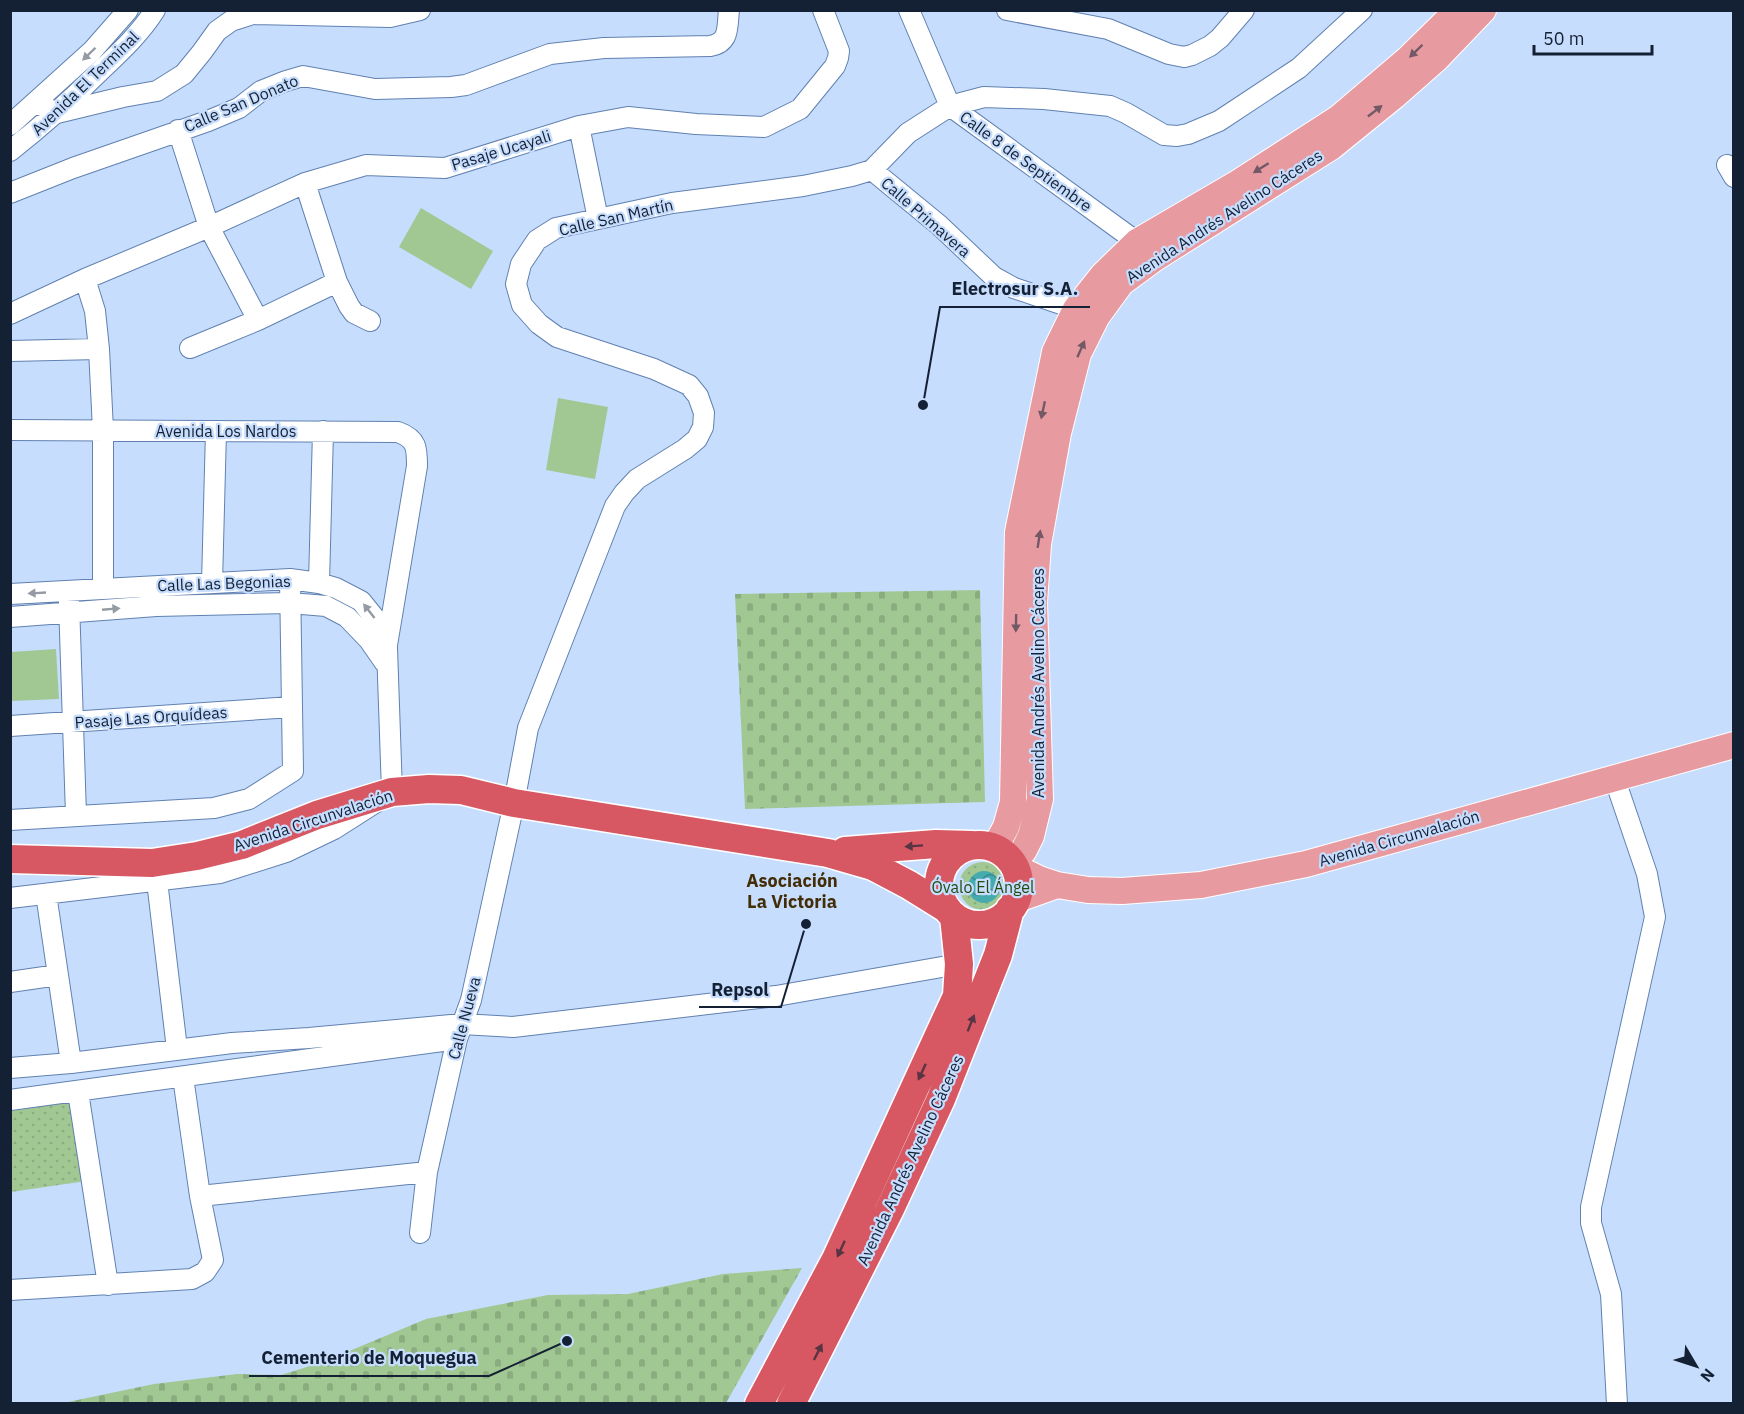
<svg xmlns="http://www.w3.org/2000/svg" width="1744" height="1414" viewBox="0 0 1744 1414" font-family="'IBM Plex Sans',sans-serif">
<style>
.grass{fill:#a1c893}
.cemetery{fill:url(#cemetery-stones)}
.park{fill:url(#park-dots)}
.water{fill:url(#water-waves)}
.lines{fill:none;stroke-linecap:round;stroke-linejoin:round}
.minor-casing{stroke:#6081b1;stroke-width:22}
.major-casing{stroke:#fff;stroke-width:28}
.highway-casing{stroke:#fff;stroke-width:31}
.minor{stroke:#fff;stroke-width:20}
.major{stroke:#e79ba1;stroke-width:26}
.highway{stroke:#d75863;stroke-width:28}
.oneway{fill:#735865}
.oneway2{fill:#959ba4}
.oneway3{fill:#583444}
.labels{text-anchor:middle;stroke-width:4.5;stroke-linejoin:round;paint-order:stroke}
.street-label{font-size:16px;fill:#142134;stroke:#c7ddfd}
.park-label{font-size:16px;fill:#224b10;stroke:#c7ddfd}
.neighbourhood-label{font-size:18px;font-weight:bold;fill:#422d07;stroke:#c7ddfd}
.leader{fill:none;stroke:#142134;stroke-width:2}
.callout-dot{fill:#142134;stroke:#c7ddfd;stroke-width:2}
.callout-label{font-size:18px;text-anchor:middle;font-weight:bold;fill:#142134;stroke:#c7ddfd;stroke-width:4.5;stroke-linejoin:round;paint-order:stroke}
</style>
<defs>
<pattern id="cemetery-stones" width="16" height="16" patternUnits="userSpaceOnUse" patternTransform="scale(1.5)"><rect width="16" height="16" fill="#a1c893"/><path d="M2 7V4a2 2 0 0 1 4 0v3zM10 15v-3a2 2 0 0 1 4 0v3z" fill="#8aac7f"/></pattern>
<pattern id="park-dots" width="8" height="8" patternUnits="userSpaceOnUse" patternTransform="scale(1.5)"><rect width="8" height="8" fill="#a1c893"/><path d="M2 2h.1M6 6h.1" fill="none" stroke="#8aac7f" stroke-width="1.8" stroke-linecap="round"/></pattern>
<pattern id="water-waves" width="16" height="10" patternUnits="userSpaceOnUse" patternTransform="scale(1.5)"><rect width="16" height="10" fill="#45abae"/><path d="M0 5q4-4 8 0t8 0" fill="none" stroke="#388b8e"/></pattern>
</defs>
<rect width="100%" height="100%" fill="#c7ddfd"/>
<path class="grass" d="M421 208 493 251 471 289 399 247Z
M558 398 608 407 595 479 546 470Z
M56 649 59 699 11 701V652Z"/>
<path class="cemetery" d="M980 590 985 802 745 809 735 594Z
M802 1268 726 1403H63L154 1384 237 1374 281 1375 323 1362 426 1319 548 1295 628 1294 723 1274Z"/>
<path class="park" d="M959 886a24 24 0 1 1 48 0a24 24 0 1 1-48 0Z
M72 1101 86 1181 11 1192V1111Z"/>
<path class="water" d="M968 887a16 16 0 1 1 32 0a16 16 0 1 1-32 0Z"/>
<g class="lines">
<g class="minor-casing">
<path id="minor" d="M909 10 950 106 1137 242 1146 250
M1007 10 1108 29 1169 54 1184 57 1192 55 1210 46 1220 38 1244 10
M36 103 57 113 123 97 157 91 184 74 202 52 217 31 231 21 253 14 390 17 420 10
M10 125 92 51 128 10
M579 126 598 219
M178 130 209 227 258 320
M10 151C42 126 70 101 98 73 118 54 140 34 155 10
M1727 165 1734 177
M872 170 939 225 994 277 1014 288 1076 309
M305 183 337 282 349 306 354 313 370 321
M10 193 73 168 208 121 239 108 261 91 286 81 303 76 375 89 451 87 466 85 550 54 604 48 710 46C730 43 727 27 729 10
M85 279 95 311 99 349 103 430V588
M10 314 85 279 209 227 305 183 366 165 445 168 579 126 628 117 696 124 764 127 800 109 835 66 838 58 839 51 823 10
M190 348 258 320 337 282
M10 351 99 349
M10 430 398 432C417 439 417 448 417 466L387 645
M212 583 216 431
M319 583 323 431
M10 594 290 579 319 583 336 588 361 601 378 622 387 648 392 792 334 829 286 852 220 873 10 898
M69 602 76 815
M10 617 156 606 290 603 326 606 347 617 369 640 385 663
M10 726 292 707
M1614 777 1647 874 1655 917 1591 1207V1223L1611 1294 1617 1404
M10 820 214 808 249 799 293 771 290 579
M157 881 177 1049
M46 894 71 1063
M10 982 58 975
M10 1068 71 1063 232 1043 309 1038 462 1024 513 1027 776 996 959 964
M78 1092 108 1285
M10 1100 457 1039
M200 1196 427 1172
M420 1233 427 1172 457 1039 471 1000 514 803 528 728 615 506 624 493 637 479 685 449 697 439 703 427 704 413 698 396 689 385 654 369 557 337 539 324 522 305 516 284 521 264 537 240 556 228 598 219 672 203 803 186 852 176 872 170 908 133 950 106 984 97 1044 99 1110 106 1126 113 1164 135 1177 136 1188 134 1219 121 1299 68 1362 10
M10 1290 192 1279 205 1272 213 1260 200 1196 183 1077"/>
</g>
<g class="major-casing">
<path id="major" d="M995 847 1006 827 1013 802 1018 532 1055 352 1076 309 1103 275 1137 242 1238 183 1339 118 1407 60 1458 10
M1013 864 1024 850 1031 836 1040 799 1034 602 1038 544 1058 433 1078 354 1097 316 1121 283 1155 258 1331 147 1394 96 1436 59 1483 10
M1016 868 1039 879 1057 885 1088 890 1122 891 1201 885 1306 864 1734 745
M1015 900 1057 885"/>
</g>
<g class="highway-casing">
<path id="highway" d="M939 885a40 40 0 1 1 80 0a40 40 0 1 1-80 0Z
M845 851 936 844 972 845
M10 859 152 863 197 856 242 845 317 815 392 792 429 789 461 790 514 803 828 853 873 866 909 885 946 908
M759 1404 836 1259 957 996 959 964 954 917
M791 1404 889 1211 941 1099 998 955 1010 909"/>
</g>
<use href="#minor" class="minor"/>
<use href="#major" class="major"/>
<use href="#highway" class="highway"/>
</g>
<defs><path id="oneway-solid" d="M-6-.8H1V-3.2L6.5 0L1 3.2V.8H-6Z" transform="scale(1.5)"/></defs>
<g class="oneway">
<use href="#oneway-solid" transform="translate(1416 51) rotate(136)"/>
<use href="#oneway-solid" transform="translate(1375 111) rotate(-38)"/>
<use href="#oneway-solid" transform="translate(1261 168) rotate(148)"/>
<use href="#oneway-solid" transform="translate(1081 349) rotate(-66)"/>
<use href="#oneway-solid" transform="translate(1043 410) rotate(102)"/>
<use href="#oneway-solid" transform="translate(1039 539) rotate(-81)"/>
<use href="#oneway-solid" transform="translate(1016 623) rotate(91)"/>
</g>
<g class="oneway2">
<use href="#oneway-solid" transform="translate(89 54) rotate(136)"/>
<use href="#oneway-solid" transform="translate(37 593) rotate(177)"/>
<use href="#oneway-solid" transform="translate(111 609) rotate(-5)"/>
<use href="#oneway-solid" transform="translate(369 611) rotate(-128)"/>
</g>
<g class="oneway3">
<use href="#oneway-solid" transform="translate(914 846) rotate(176)"/>
<use href="#oneway-solid" transform="translate(971 1023) rotate(-68)"/>
<use href="#oneway-solid" transform="translate(922 1072) rotate(115)"/>
<use href="#oneway-solid" transform="translate(841 1249) rotate(115)"/>
<use href="#oneway-solid" transform="translate(818 1352) rotate(-63)"/>
</g>
<g class="labels">
<g class="street-label">
<text transform="translate(85 83) rotate(-44)" y="6">Avenida El Terminal</text>
<text transform="translate(241 103) rotate(-23)" y="6">Calle San Donato</text>
<text transform="translate(501 150) rotate(-17)" y="6">Pasaje Ucayali</text>
<text transform="translate(1026 161) rotate(36)" y="6">Calle 8 de Septiembre</text>
<text transform="translate(1224 216) rotate(-33)" y="6">Avenida Andrés Avelino Cáceres</text>
<text transform="translate(616 217) rotate(-13)" y="6">Calle San Martín</text>
<text transform="translate(926 217) rotate(41)" y="6">Calle Primavera</text>
<text x="226" y="437">Avenida Los Nardos</text>
<text transform="translate(224 583) rotate(-2)" y="6">Calle Las Begonias</text>
<text transform="translate(1038 683) rotate(-90)" y="6">Avenida Andrés Avelino Cáceres</text>
<text transform="translate(151 717) rotate(-4)" y="6">Pasaje Las Orquídeas</text>
<text transform="translate(313 820) rotate(-18)" y="6">Avenida Circunvalación</text>
<text transform="translate(1399 838) rotate(-16)" y="6">Avenida Circunvalación</text>
<text transform="translate(464 1018) rotate(-75)" y="6">Calle Nueva</text>
<text transform="translate(910 1160) rotate(-65)" y="6">Avenida Andrés Avelino Cáceres</text>
</g>
<g class="park-label">
<text x="983" y="893">Óvalo El Ángel</text>
</g>
<g class="neighbourhood-label">
<text x="792" y="887">Asociación<tspan x="792" dy="21">La Victoria</tspan></text>
</g>
</g>
<path class="leader" d="M923 405L940 307H1090M806 924L781 1007H699M567 1341L489 1376H249"/>
<g class="callout-dot">
<circle cx="923" cy="405" r="6"/>
<circle cx="806" cy="924" r="6"/>
<circle cx="567" cy="1341" r="6"/>
</g>
<g class="callout-label">
<text x="1015" y="295">Electrosur S.A.</text>
<text x="740" y="996">Repsol</text>
<text x="369" y="1364">Cementerio de Moquegua</text>
</g>
<rect width="1744" height="1414" fill="none" stroke="#142134" stroke-width="24"/>
<g transform="translate(1696 1366) rotate(129)" stroke="#c7ddfd" stroke-width="4.5" paint-order="stroke">
<path d="M0-4.5L10 22L0 15L-10 22Z" fill="#142134"/>
<text y="-9" font-size="16" font-weight="bold" text-anchor="middle" fill="#142134">N</text>
</g>
<path d="M1534 45v9h118v-9" fill="none" stroke="#142134" stroke-width="3"/>
<text x="1543" y="45" font-size="18" fill="#142134" stroke="#c7ddfd" stroke-width="4.5" paint-order="stroke">50 m</text>
</svg>
